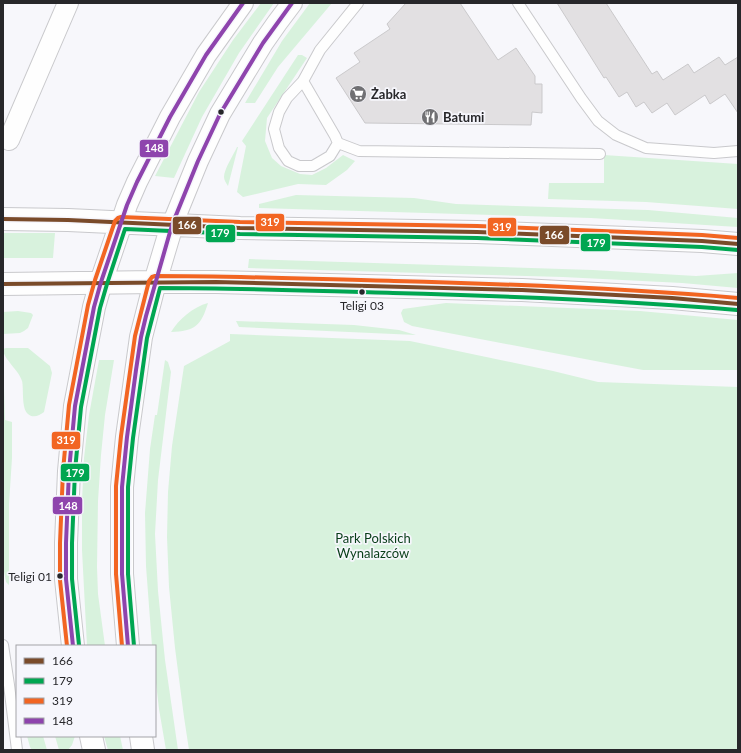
<svg xmlns="http://www.w3.org/2000/svg" width="741" height="753" viewBox="0 0 741 753" font-family="Lato,sans-serif">
<style>
.green{fill:#d8f2dd}
.building{fill:#e2e0e2;stroke:#cac9cb}
.lines{fill:none;stroke-linecap:round;stroke-linejoin:round}
.service-casing{stroke:#c9c9cc;stroke-width:12}
.minor-casing{stroke:#c9c9cc;stroke-width:22}
.tertiary-casing{stroke:#c9c9cc;stroke-width:24}
.secondary-casing{stroke:#c9c9cc;stroke-width:24}
.service{stroke:#fefefe;stroke-width:10}
.minor{stroke:#fefefe;stroke-width:20}
.tertiary{stroke:#fefefe;stroke-width:22}
.secondary{stroke:#fefefe;stroke-width:22}
.bus-1-casing{stroke:#f6f6fc;stroke-width:7}
.bus-2-casing{stroke:#f6f6fc;stroke-width:7}
.bus-3-casing{stroke:#f6f6fc;stroke-width:7}
.bus-4-casing{stroke:#f6f6fc;stroke-width:7}
.bus-1{stroke:#7a4b2a;stroke-width:4}
.bus-2{stroke:#00a651;stroke-width:4}
.bus-3{stroke:#f26522;stroke-width:4}
.bus-4{stroke:#8e44ad;stroke-width:4}
.bus-dot{fill:#27272a;stroke:#f6f6fc;stroke-width:1.5}
.labels{text-anchor:middle;stroke-width:3.5;stroke-linejoin:round;paint-order:stroke}
.bus-label{font-size:12px;fill:#27272a;stroke:#f6f6fc}
.poi-label{font-size:13px;font-weight:bold;fill:#27272a;stroke:#f6f6fc;text-anchor:start}
.park-label{font-size:13px;fill:#083d18;stroke:#f6f6fc}
.line-badge{stroke:#f6f6fc;stroke-width:1.5}
.badge-label{font-size:11px;text-anchor:middle;font-weight:bold;fill:#fff}
</style>
<rect width="100%" height="100%" fill="#f7f7fb"/>
<path class="green" d="M261 3H274L239 53 202 117 174 178 155 176 199 92 233 40Z
M310 3H332L278 67 255 103H245L282 41Z
M298 55H302L307 58 267 118 265 141 272 158 281 166 300 174 312 175 326 168 343 155 355 161 347 170 326 185 298 184 243 197 237 192 246 146 242 141Z
M237 147H238L228 186C226 183 224 180 224 177 224 169 234 154 237 147Z
M604 155 738 164V209L646 202 548 199 549 183H604Z
M296 195 414 198 456 204 648 210 738 218V227L591 218 259 208V204Z
M3 233H55L53 258H3Z
M249 259 593 270 696 276 738 273V288L682 283 563 277 248 268Z
M208 303C201 326 195 331 171 332 179 319 193 307 208 303Z
M446 303 640 311 738 320V370H643L611 364 412 326 404 322 401 313 403 309Z
M18 311 31 313 33 315 28 328 24 331 20 333 3 334V312Z
M236 321 354 325 399 330 416 335 239 327Z
M230 334 410 341 553 371 598 382 738 387V750H189L184 717 175 648 169 587 167 537 168 492 172 446 184 366 230 341Z
M6 348H28L50 366 52 373 44 412C40 415 33 419 28 414 21 408 24 389 22 381 19 370 3 359 3 349Z
M99 360H114L105 415 101 455 98 501 97 567 98 594 105 646H87L82 550V501L84 458 89 415Z
M165 360 168 362 171 372 158 480 155 534 158 591 165 660 178 750H166L159 709 155 674V646H152L146 566 145 513 150 449 155 415H157Z
M3 385 4 387 5 420 12 422V458L9 504V585L6 582 3 566Z
M27 736H43L47 750H32L30 747Z
M55 736H75L72 745 68 750H59Z
M104 736H120L123 750H108Z"/>
<path class="building" d="M406 3H460L498 60 516 48 535 76V84H542V113L532 112 531 125 365 123 336 78 360 62 354 53 390 29 387 24Z
M557 3H606L652 74 657 71 663 80 688 64 694 73 719 57 725 65 738 57V113L725 94 710 104 705 95 675 115 667 103 652 113 644 102 636 107 627 92 619 97 606 77 604 78Z"/>
<g class="lines">
<g class="service-casing">
<path id="service" d="M358 3 320 50 303 81 335 136 338 143 359 151 600 154
M518 3 581 98 598 121 616 135 646 148 714 153 738 151
M303 81 287 98 279 112 274 129 279 148 288 161 299 166H313L330 156 338 143
M3 645 9 685 17 750"/>
</g>
<g class="minor-casing">
<path id="minor" d="M9 140 68 3
M121 223 127 205 137 182 170 117 206 55 243 3
M172 225 198 161 220 114 263 43 277 23 292 3"/>
</g>
<g class="tertiary-casing">
<path id="tertiary" d="M73 646 66 579V543L69 471 75 406 94 307 101 282
M128 646 122 574V487L127 437 141 337 155 282
M91 736 94 750
M141 736 143 750"/>
</g>
<g class="secondary-casing">
<path id="secondary" d="M3 219 68 220 240 228 477 232 702 241 738 244
M101 282 121 223
M155 282 172 225
M3 284 155 282H216L522 290 672 298 738 304"/>
</g>
<use href="#service" class="service"/>
<use href="#minor" class="minor"/>
<use href="#tertiary" class="tertiary"/>
<use href="#secondary" class="secondary"/>
<g class="bus-1-casing">
<path id="bus-1" d="M3 219 68 220 240 228 477 232 702 241 738 244
M3 284 216 282 522 290 672 298 738 304"/>
</g>
<g class="bus-2-casing">
<path id="bus-2" d="M79 645 72 579V543L75 471 81 407 100 308 107 284 125 229 240 234 477 238 702 247 738 250
M134 646 128 574V487L133 438 147 338 160 288C237 288 315 291 393 293 508 296 623 300 737 310"/>
</g>
<g class="bus-3-casing">
<path id="bus-3" d="M67 646 60 580V543L63 471 69 405 88 305 95 280 115 221 118 218 121 217 240 222 477 226 702 235 738 238
M122 646 116 574V486L121 436 135 336 149 281 152 277 155 276C235 276 314 279 394 281 509 284 623 288 738 298"/>
</g>
<g class="bus-4-casing">
<path id="bus-4" d="M73 646 66 579V543L69 471 75 406 94 307 101 282 127 205 137 182 170 117 206 55 243 3
M128 646 122 574V487L127 437 136 370 141 337 146 316 172 225 198 161 220 114 263 43 292 3"/>
</g>
<use href="#bus-1" class="bus-1"/>
<use href="#bus-2" class="bus-2"/>
<use href="#bus-3" class="bus-3"/>
<use href="#bus-4" class="bus-4"/>
</g>
<defs>
<g id="supermarket-disc" transform="scale(0.9)"><circle r="9.5" fill="#707073" stroke="#f6f6fc"/><path d="M-6-5.5h2.5l.6 2H6L4.5 2H-2.5L-4.4-4H-6ZM-1.5 3.2a1.3 1.3 0 1 0 .1 0ZM3 3.2a1.3 1.3 0 1 0 .1 0Z" fill="#fff"/></g>
<g id="restaurant-disc" transform="scale(0.9)"><circle r="9.5" fill="#707073" stroke="#f6f6fc"/><path d="M-5-6h1v4h1v-4h1v4h1v-4h1v5L-1.5 .5V6h-2V.5L-5-1ZM5-6V6H3V1.5H1.5Q1.5-4 5-6Z" fill="#fff"/></g>
</defs>
<g fill-rule="evenodd">
<use href="#supermarket-disc" x="358" y="94"/>
<use href="#restaurant-disc" x="430" y="117"/>
</g>
<g class="bus-dot">
<circle cx="221" cy="112" r="3.5"/>
<circle cx="362" cy="292" r="3.5"/>
<circle cx="60" cy="576" r="3.5"/>
</g>
<g class="labels">
<g class="bus-label">
<text x="362" y="310">Teligi 03</text>
<text x="52" y="581" text-anchor="end">Teligi 01</text>
</g>
<g class="poi-label">
<text x="371" y="99">Żabka</text>
<text x="443" y="122">Batumi</text>
</g>
<g class="park-label">
<text x="373" y="543">Park Polskich<tspan x="373" dy="15">Wynalazców</tspan></text>
</g>
</g>
<g class="line-badge">
<rect x="139" y="139" width="30" height="19" rx="4" fill="#8e44ad"/>
<rect x="255" y="213" width="30" height="19" rx="4" fill="#f26522"/>
<rect x="172" y="216" width="30" height="19" rx="4" fill="#7a4b2a"/>
<rect x="487" y="217" width="30" height="20" rx="4" fill="#f26522"/>
<rect x="205" y="224" width="31" height="19" rx="4" fill="#00a651"/>
<rect x="539" y="225" width="31" height="20" rx="4" fill="#7a4b2a"/>
<rect x="580" y="233" width="31" height="19" rx="4" fill="#00a651"/>
<rect x="51" y="431" width="30" height="19" rx="4" fill="#f26522"/>
<rect x="60" y="463" width="30" height="19" rx="4" fill="#00a651"/>
<rect x="52" y="496" width="31" height="19" rx="4" fill="#8e44ad"/>
</g>
<g class="badge-label">
<text x="154" y="152">148</text>
<text x="270" y="226">319</text>
<text x="187" y="229">166</text>
<text x="502" y="231">319</text>
<text x="220" y="237">179</text>
<text x="554" y="239">166</text>
<text x="596" y="247">179</text>
<text x="66" y="444">319</text>
<text x="75" y="477">179</text>
<text x="68" y="510">148</text>
</g>
<rect width="741" height="753" fill="none" stroke="#27272a" stroke-width="8"/>
<rect x="16" y="645" width="140" height="92" fill="#f6f6fc" stroke="#a3a3a8"/>
<rect x="24" y="658" width="20" height="6" fill="#7a4b2a" stroke="#a3a3a8"/>
<text x="52" y="665" font-size="12" fill="#27272a">166</text>
<rect x="24" y="678" width="20" height="6" fill="#00a651" stroke="#a3a3a8"/>
<text x="52" y="685" font-size="12" fill="#27272a">179</text>
<rect x="24" y="698" width="20" height="6" fill="#f26522" stroke="#a3a3a8"/>
<text x="52" y="705" font-size="12" fill="#27272a">319</text>
<rect x="24" y="718" width="20" height="6" fill="#8e44ad" stroke="#a3a3a8"/>
<text x="52" y="725" font-size="12" fill="#27272a">148</text>
</svg>
